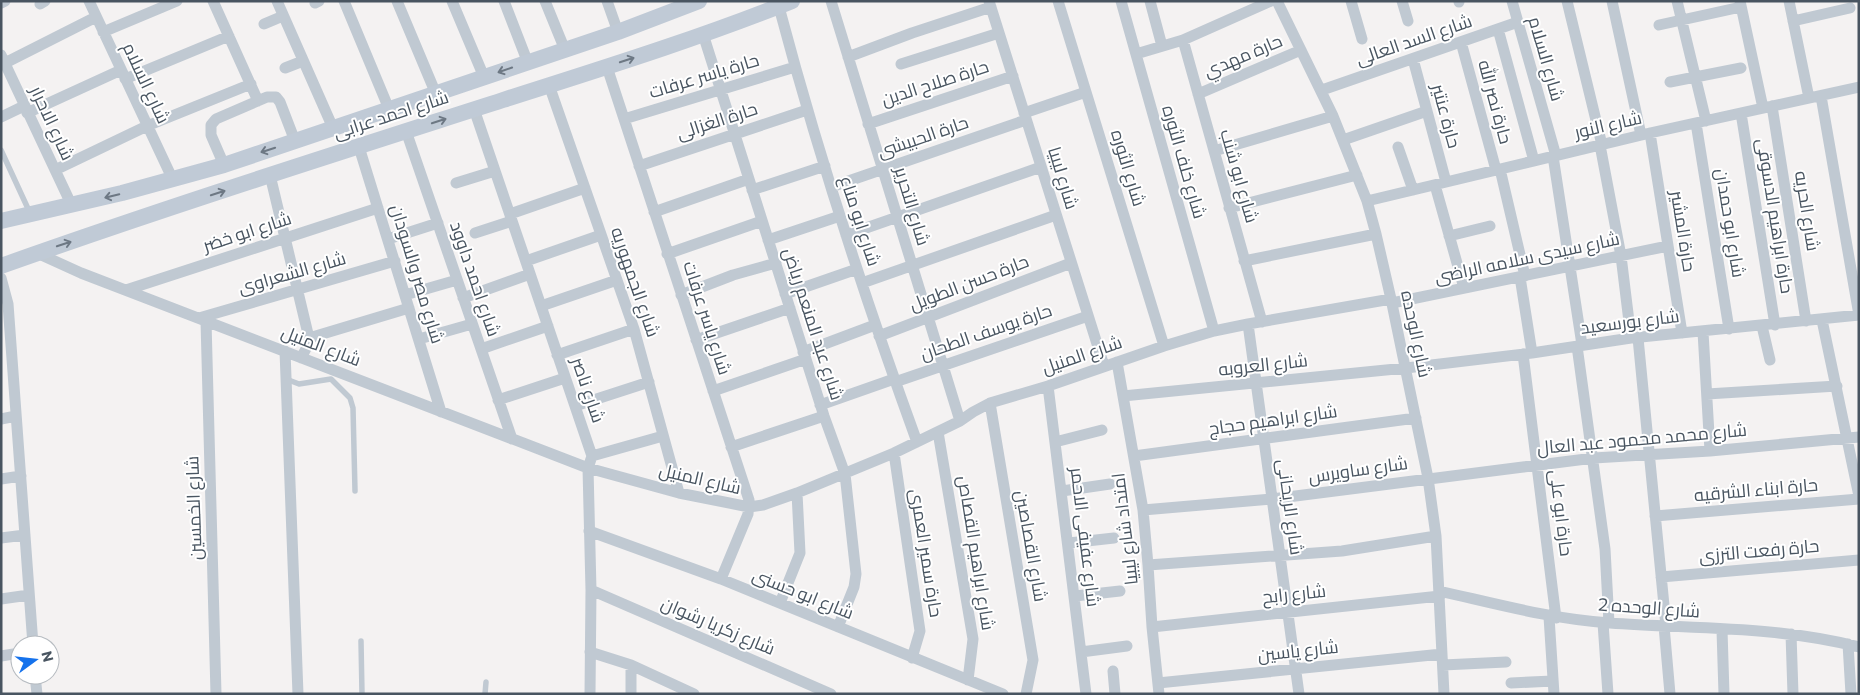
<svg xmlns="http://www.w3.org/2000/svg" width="1860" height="695" viewBox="0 0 1860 695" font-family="Commissioner,Cairo,sans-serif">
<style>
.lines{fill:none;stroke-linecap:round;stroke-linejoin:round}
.lane{stroke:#c0c9d2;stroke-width:5.5}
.street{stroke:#c0c9d2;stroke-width:11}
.secondary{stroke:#c0cad6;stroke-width:16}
.oneway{stroke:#6d7884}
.labels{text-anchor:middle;stroke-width:4;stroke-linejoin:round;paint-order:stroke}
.street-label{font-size:18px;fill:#495561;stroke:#fff}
</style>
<rect width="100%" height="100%" fill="#f4f2f2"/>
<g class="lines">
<path class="lane" d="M1 150 30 213
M286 379 299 384 331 379 350 398 353 408 355 491
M361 641 362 694
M485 694 486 682"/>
<path class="street" d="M89 1 173 180
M213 1 258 101
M277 1 333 128
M344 1 389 109
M397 1 436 94
M452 1 484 77
M504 1 528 63
M545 1 565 50
M607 1 618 32
M831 1 960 421
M989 1 1104 366
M1058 1 1164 346
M1121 1 1214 331
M1150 1 1162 46
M1277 1 1333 116 1367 201 1376 234 1391 299 1428 478 1436 536 1444 694
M1351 1 1362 39
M1402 1 1408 21
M1459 1V2
M1512 1 1556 156
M1567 1 1602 145
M1612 1 1641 135
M1677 1 1706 121
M1740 1 1763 108
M1789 1 1809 98
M1 3 5 1
M315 3 319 1
M40 4 45 1
M779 7C818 154 865 299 917 442
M1793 21 1850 8
M264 24 283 16
M1659 25 1741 7
M1498 29 1534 161
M103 32 177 1
M703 34 824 416 845 474 856 574 854 587 838 627
M1183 40 1262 322
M1461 42 1496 170
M1136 54 1183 40 1271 1
M1 55 72 206
M848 57 912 33 991 7
M1413 59 1446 182
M5 63 96 17
M901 64 999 33
M607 67 749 500 748 514 721 579
M285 68 303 61
M125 79 229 36
M1670 82 1741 68
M549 85 634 329 679 493
M1322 90 1518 22
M1198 94 1301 50
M1772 106 1806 321
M474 109 592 456 588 468 591 590 590 694
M27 113 121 70
M1024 113 1086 92
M1741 113 1775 325
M1 117 24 106
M624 119 795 67
M1696 123 1729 329
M868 124 1013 76
M406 131 512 439
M1650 133 1682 333
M1343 140 1427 111
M1600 145 1621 256 1631 338
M359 147 441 412
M1398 147 1413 190
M1214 151 1333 116
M1553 156 1582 345
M224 165 211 135V125L216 119 267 97H276L280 102 295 141
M639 166 807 110
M1500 169 1525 276
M55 170 147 126 251 84
M270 175 309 338 308 345 301 358
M456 183 495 171
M1435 185 1464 288
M831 187 1026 120
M752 190 825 166
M1367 201 1650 133 1859 87
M1229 208 1357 175
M654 212 749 179
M510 214 585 188
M475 233 512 221
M846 235 1041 167
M1449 236 1490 226
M388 239 438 223
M768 240 840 216
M37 253 81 273 588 468 679 493 749 507 763 505 797 493 894 453 960 421 973 412 990 403 1048 386 1164 346 1214 331 1248 324 1391 299
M667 254 762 221
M526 261 601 235
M1244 261 1376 234
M1520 277 1532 353
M1 278 8 304 33 645
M862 283 1056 215
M126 290 378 208
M785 294 857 269
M405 295 457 280
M681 295 733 275 776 263
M463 298 530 274
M1392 303 1668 246
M541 306 617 280
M199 318 395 261
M1822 320 1859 496
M206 321 216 694
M1248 324 1299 694
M1762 326 1770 360
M1703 332 1710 451
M879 336 1071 263
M309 338 409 308
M1638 338 1666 626
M419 339 472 324
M696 340 790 308
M1577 346 1605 549 1609 623
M481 349 548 326
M285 351 298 694
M803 352 875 325
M1523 354 1556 618
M557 355 634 329
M1117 362 1143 510 1148 565 1152 627 1159 694
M895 382 1088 316
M1048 386 1086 694
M713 391 806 359
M1707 394 1837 386
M1123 396 1406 368 1532 353 1631 338 1859 315 1821 96
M498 400 565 378
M990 403 1033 660 1026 694
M820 405 894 379
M575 406 649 382
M1 419 16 416
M938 432 973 639 968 680
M1055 442 1102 430
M731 447 824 416
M894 453 920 631 912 658
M592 456 663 436
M1134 456 1416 418
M1 479 21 476
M1062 491 1110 484
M1143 510 1272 499 1594 458 1710 451 1859 437
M1655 516 1859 499
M589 531 721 579 1003 694
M1 538 25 535
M1069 543 1114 538
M1148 565 1342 551 1436 536
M1661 577 1859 560
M591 590 831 694
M1439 591C1497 604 1551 619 1610 623 1693 629 1778 626 1859 647
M1075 596 1120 591
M1 599 29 595
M780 603 800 553 797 493
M1549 617 1554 694
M1603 623 1608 694
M1664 626 1670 694
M1152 627 1440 596
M1722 630 1724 694
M1791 634 1793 694
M1848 644 1851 694
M590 652 631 665 694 694
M1081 652 1127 646
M1 656 20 653
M631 665V694
M1443 665 1506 662
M1113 671 1115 694
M35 675 37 694
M1158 683 1442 654
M1511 683 1553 681"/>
<path class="secondary" d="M1 221 122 193 224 165 618 32 699 1
M1 266C167 207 335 154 503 100 600 69 697 39 792 1"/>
</g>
<defs><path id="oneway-shaft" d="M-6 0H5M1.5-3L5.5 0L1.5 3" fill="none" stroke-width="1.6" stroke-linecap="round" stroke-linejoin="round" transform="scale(1.25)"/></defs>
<g class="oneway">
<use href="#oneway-shaft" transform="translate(627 60) rotate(-18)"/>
<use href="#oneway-shaft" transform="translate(505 70) rotate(161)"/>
<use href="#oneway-shaft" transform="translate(439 121) rotate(-18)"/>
<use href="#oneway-shaft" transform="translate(268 150) rotate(162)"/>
<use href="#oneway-shaft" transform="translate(218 193) rotate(-18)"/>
<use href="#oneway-shaft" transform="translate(112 196) rotate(166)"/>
<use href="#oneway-shaft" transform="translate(64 244) rotate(-18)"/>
</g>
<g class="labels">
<g class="street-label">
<text transform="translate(1414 40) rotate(-19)" y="6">شارع السد العالى</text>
<text transform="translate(1243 56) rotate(-23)" y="6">حارة مهدي</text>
<text transform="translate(1546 59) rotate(74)" y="6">شارع السلام</text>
<text transform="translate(704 76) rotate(-17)" y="6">حارة ياسر عرفات</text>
<text transform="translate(146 83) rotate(65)" y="6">شارع السلام</text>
<text transform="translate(935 83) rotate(-18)" y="6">حارة صلاح الدين</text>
<text transform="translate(1495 102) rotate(75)" y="6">حارة نصر الله</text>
<text transform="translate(391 115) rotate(-18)" y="6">شارع احمد عرابى</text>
<text transform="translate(1446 116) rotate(75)" y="6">حارة عنتير</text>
<text transform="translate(717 121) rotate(-18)" y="6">حارة الغزالى</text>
<text transform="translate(52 123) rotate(65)" y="6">شارع الاحرار</text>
<text transform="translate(1608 125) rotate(-13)" y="6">شارع النور</text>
<text transform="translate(923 137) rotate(-19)" y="6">حارة الحبيشى</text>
<text transform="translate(1184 162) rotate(74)" y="6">شارع خلف الثوره</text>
<text transform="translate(1128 168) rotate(73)" y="6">شارع الثوره</text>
<text transform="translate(1239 176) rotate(74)" y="6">شارع ابو شنب</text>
<text transform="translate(1063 178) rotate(73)" y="6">شارع ليبيا</text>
<text transform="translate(912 206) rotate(73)" y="6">شارع التحرير</text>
<text transform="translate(1807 211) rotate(81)" y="6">شارع الحريه</text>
<text transform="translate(1775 216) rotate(81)" y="6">حارة ابراهيم الدسوقى</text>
<text transform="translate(860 221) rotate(72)" y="6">شارع ابو مناع</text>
<text transform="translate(1730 223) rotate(81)" y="6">شارع ابو حمدان</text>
<text transform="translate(1683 231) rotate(81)" y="6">حارة المشير</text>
<text transform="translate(247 232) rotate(-18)" y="6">شارع ابو خضر</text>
<text transform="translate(1527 258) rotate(-12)" y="6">شارع سيدى سلامه الراضى</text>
<text transform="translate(292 273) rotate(-16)" y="6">شارع الشعراوى</text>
<text transform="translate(417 274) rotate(73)" y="6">شارع مصر والسودان</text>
<text transform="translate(475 279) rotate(71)" y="6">شارع احمد داوود</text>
<text transform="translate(635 282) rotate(71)" y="6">شارع الجمهوريه</text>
<text transform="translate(969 283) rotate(-21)" y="6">حارة حسن الطويل</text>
<text transform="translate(707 318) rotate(72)" y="6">شارع ياسر عرفات</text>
<text transform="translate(1630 322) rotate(-7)" y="6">شارع بورسعيد</text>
<text transform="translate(813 324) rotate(72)" y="6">شارع عبد المنعم رياض</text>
<text transform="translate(986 332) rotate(-19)" y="6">حارة يوسف الطحان</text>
<text transform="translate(1416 334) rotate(78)" y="6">شارع الوحده</text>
<text transform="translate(321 346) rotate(21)" y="6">شارع المنيل</text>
<text transform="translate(1082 355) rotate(-19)" y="6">شارع المنيل</text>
<text transform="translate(1263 365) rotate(-6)" y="6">شارع العروبه</text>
<text transform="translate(588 390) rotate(71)" y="6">شارع ناصر</text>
<text transform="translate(1273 420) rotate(-8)" y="6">شارع ابراهيم حجاج</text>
<text transform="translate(1642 439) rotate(-5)" y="6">شارع محمد محمود عبد العال</text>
<text transform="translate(1358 470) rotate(-8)" y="6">شارع ساويرس</text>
<text transform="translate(700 479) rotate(13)" y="6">شارع المنيل</text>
<text transform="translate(1756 490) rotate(-5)" y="6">حارة ابناء الشرقيه</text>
<text transform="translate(1290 507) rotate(82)" y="6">شارع الريحانى</text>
<text transform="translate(194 508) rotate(-92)" y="6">شارع الخمسين</text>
<text transform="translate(1561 513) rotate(83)" y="6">حارة ابو على</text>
<text transform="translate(1125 529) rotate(-97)" y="6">امتداد شارع ليبيا</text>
<text transform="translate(1085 537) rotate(83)" y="6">شارع عفيفى الاحمر</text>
<text transform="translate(1031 546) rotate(80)" y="6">شارع القصاصين</text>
<text transform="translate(1759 551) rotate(-5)" y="6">حارة رفعت الترزى</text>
<text transform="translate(926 553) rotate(81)" y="6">حارة سمير العمرى</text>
<text transform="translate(976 553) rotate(81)" y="6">شارع ابراهيم القصاص</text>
<text transform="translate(803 594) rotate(22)" y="6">شارع ابو حسنى</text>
<text transform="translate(1294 594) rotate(-6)" y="6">شارع رابح</text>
<text transform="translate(1649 608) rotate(4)" y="6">شارع الوحده 2</text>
<text transform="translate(718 626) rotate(23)" y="6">شارع زكريا رشوان</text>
<text transform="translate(1298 651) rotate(-6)" y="6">شارع ياسين</text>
</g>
</g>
<rect width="1860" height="695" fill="none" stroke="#495561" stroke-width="5"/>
<g transform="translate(35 660) rotate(75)"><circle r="24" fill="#ffffff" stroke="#b6bbc0"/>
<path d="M0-4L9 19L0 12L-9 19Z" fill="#1572ec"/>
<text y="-8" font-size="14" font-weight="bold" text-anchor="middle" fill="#495561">N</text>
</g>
</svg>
